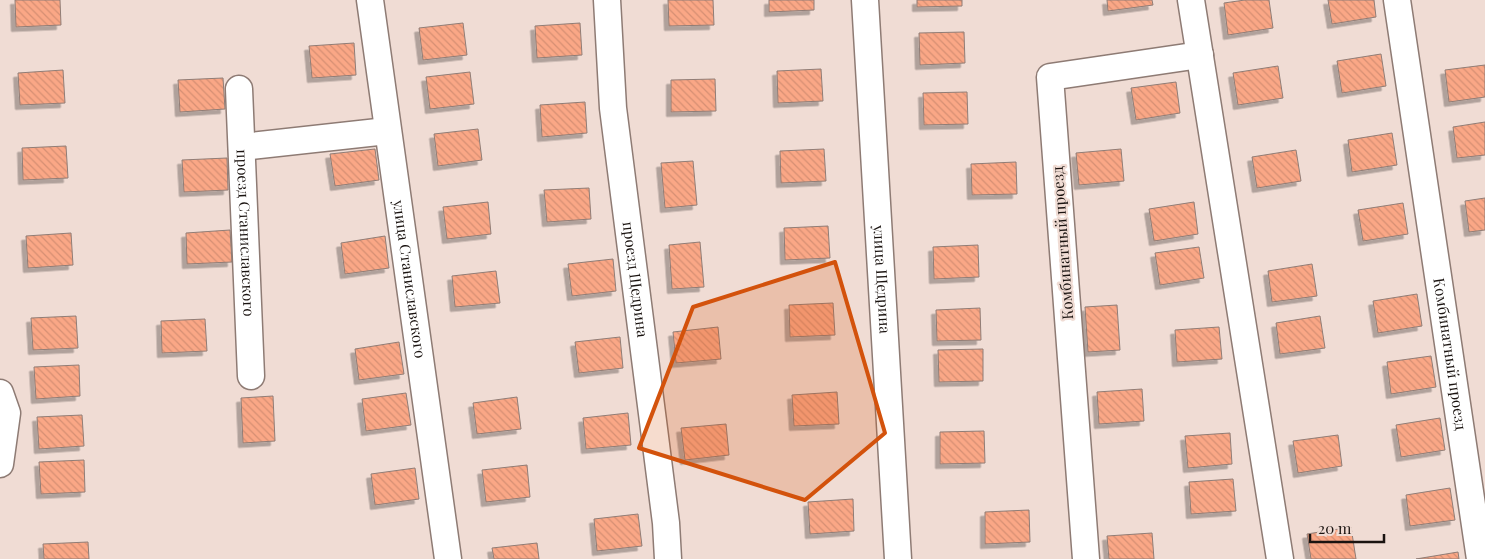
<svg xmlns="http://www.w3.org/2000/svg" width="1485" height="559" viewBox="0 0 1485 559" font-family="'Playfair Display',serif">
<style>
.building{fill:url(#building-back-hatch);stroke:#907d76;filter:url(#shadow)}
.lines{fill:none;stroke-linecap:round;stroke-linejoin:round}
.minor-casing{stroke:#8e7b74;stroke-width:29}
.minor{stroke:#fff;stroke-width:26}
.marked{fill:#d3520c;fill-opacity:0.2;stroke:#d3520c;stroke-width:4;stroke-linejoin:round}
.labels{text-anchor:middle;stroke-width:4.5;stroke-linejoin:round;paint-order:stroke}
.street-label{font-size:15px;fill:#1a1310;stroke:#f0dcd4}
</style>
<defs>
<pattern id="building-back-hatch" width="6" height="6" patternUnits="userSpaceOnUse" patternTransform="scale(1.25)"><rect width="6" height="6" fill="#faa786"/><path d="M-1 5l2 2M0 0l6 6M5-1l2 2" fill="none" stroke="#d68f73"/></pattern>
<filter id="shadow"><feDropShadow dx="-4.5" dy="4.5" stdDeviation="0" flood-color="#0004"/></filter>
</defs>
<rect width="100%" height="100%" fill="#f0dcd4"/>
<path class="building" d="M15 0H60L61 25 16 27Z
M668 0H713L714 25 669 26Z
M769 0H814V10L769 12Z
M917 0H962V6L917 7Z
M1107 0H1152L1153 5 1108 11Z
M1245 0H1269L1273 28 1228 35 1224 3Z
M1328 0H1374L1376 17 1332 24Z
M463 23 467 55 423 60 419 28Z
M580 23 582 55 537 58 535 26Z
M964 32 965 63 920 65 919 33Z
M354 43 356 75 312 78 309 46Z
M1381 54 1386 86 1342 93 1337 61Z
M1485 65V97L1449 102 1445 70Z
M1278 66 1283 98 1238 105 1233 73Z
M821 69 823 101 778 103 777 71Z
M63 70 65 103 20 105 18 73Z
M470 72 474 104 430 109 426 77Z
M223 78 225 109 180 112 178 80Z
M715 79 716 111 671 112V80Z
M1176 82 1180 113 1136 120 1131 88Z
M967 92 968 124 924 125 923 93Z
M585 102 587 133 542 137 540 105Z
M1485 122V155L1457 158 1453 127Z
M478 129 482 160 438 166 434 134Z
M1392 133 1397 165 1352 172 1348 140Z
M66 146 68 178 23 180 22 148Z
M375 149 379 180 335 186 330 154Z
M824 149 826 181 781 183 780 151Z
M1121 149 1124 181 1079 185 1076 153Z
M1296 150 1301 181 1257 188 1252 157Z
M227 158 228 190 184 192 182 160Z
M693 161 697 205 665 208 661 163Z
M1016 162 1017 194 972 195 971 164Z
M589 188 591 219 547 222 544 190Z
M1485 198V230L1469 232 1465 201Z
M488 202 491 234 447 239 443 207Z
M1194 202 1198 234 1154 241 1149 209Z
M1403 203 1408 234 1363 241 1358 210Z
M828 226 830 258 785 260 784 228Z
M230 230 232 262 187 264 186 233Z
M71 233 73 265 28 268 26 236Z
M385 236 389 268 345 274 341 243Z
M700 242 704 287 672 289 669 245Z
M978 245 979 277 934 279 933 247Z
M1199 247 1204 278 1160 285 1155 253Z
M613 259 616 291 572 296 568 264Z
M1312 264 1317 296 1272 302 1268 271Z
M496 271 500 303 455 307 452 276Z
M1417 294 1422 326 1378 333 1373 301Z
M833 303 835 335 790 337 789 305Z
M1117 305 1120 350 1088 352 1085 307Z
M980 308 981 340 937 341 936 310Z
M76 316 78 348 33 350 31 318Z
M1320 316 1325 348 1280 354 1276 323Z
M205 319 207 351 162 353 161 321Z
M718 327 721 359 676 363 673 332Z
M1219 327 1222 359 1177 362 1175 330Z
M620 337 623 368 579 373 575 342Z
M399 342 404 374 359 380 355 349Z
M983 349V381L939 382 938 350Z
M1431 356 1436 387 1391 394 1387 362Z
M79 365 80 396 36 399 34 367Z
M1142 389 1144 421 1099 424 1097 392Z
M837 392 839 424 794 426 792 395Z
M406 393 411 425 366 431 362 399Z
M273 396 275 441 243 443 241 398Z
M517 397 521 429 477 434 473 403Z
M628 413 631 445 586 449 583 418Z
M82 415 84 446 39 449 37 417Z
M1440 418 1445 450 1401 457 1396 425Z
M726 424 729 455 685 460 681 428Z
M984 431 985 463 940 464V432Z
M1230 433 1232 464 1188 468 1185 436Z
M1338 435 1342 466 1298 473 1293 441Z
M84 460 85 492 41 494 39 462Z
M527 465 530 497 486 502 482 470Z
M415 468 419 499 375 505 371 474Z
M1233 479 1236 511 1191 514 1189 482Z
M1450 488 1455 520 1410 526 1406 495Z
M853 499 854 531 810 534 808 502Z
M1029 510 1030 542 985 544V512Z
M638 514 642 546 597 551 594 519Z
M1351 527 1356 559H1311L1307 534Z
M1152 533 1154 559H1109L1107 536Z
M88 542 89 559H44L43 544Z
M537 543 539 559H494L492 548Z
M1458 552 1459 559H1416Z"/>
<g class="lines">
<g class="minor-casing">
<g id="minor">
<path id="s1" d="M370 0 448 559"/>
<path id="s2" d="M607 0 613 108 666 523 668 559"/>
<path id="s3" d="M865 0 898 559"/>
<path d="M1191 0 1280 559"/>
<path id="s4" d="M1397 0 1480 559"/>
<path id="s5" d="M239 89 251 376"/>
<path d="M242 147 387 131"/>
<path d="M0 393 7 413 0 464"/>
<path d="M1086 559 1050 77 1200 55"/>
</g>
</g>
<use href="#minor" class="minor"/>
</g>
<path class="marked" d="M835 262 885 433 805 500 639 448 693 307Z"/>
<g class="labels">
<g class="street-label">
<text dy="5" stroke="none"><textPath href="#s5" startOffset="144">проезд Станиславского</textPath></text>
<text transform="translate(1063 243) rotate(-94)" y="5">Комбинатный проезд</text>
<text dy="5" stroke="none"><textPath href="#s1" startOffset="282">улица Станиславского</textPath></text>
<text dy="5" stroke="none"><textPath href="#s2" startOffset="281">проезд Щедрина</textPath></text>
<text dy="5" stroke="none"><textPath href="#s3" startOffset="280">улица Щедрина</textPath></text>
<text dy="5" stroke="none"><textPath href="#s4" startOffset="358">Комбинатный проезд</textPath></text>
</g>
</g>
<path d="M1310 534v8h74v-8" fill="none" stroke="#1a1310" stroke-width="2.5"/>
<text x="1318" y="534" font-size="15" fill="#1a1310" stroke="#f0dcd4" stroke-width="4" paint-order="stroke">20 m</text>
</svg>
